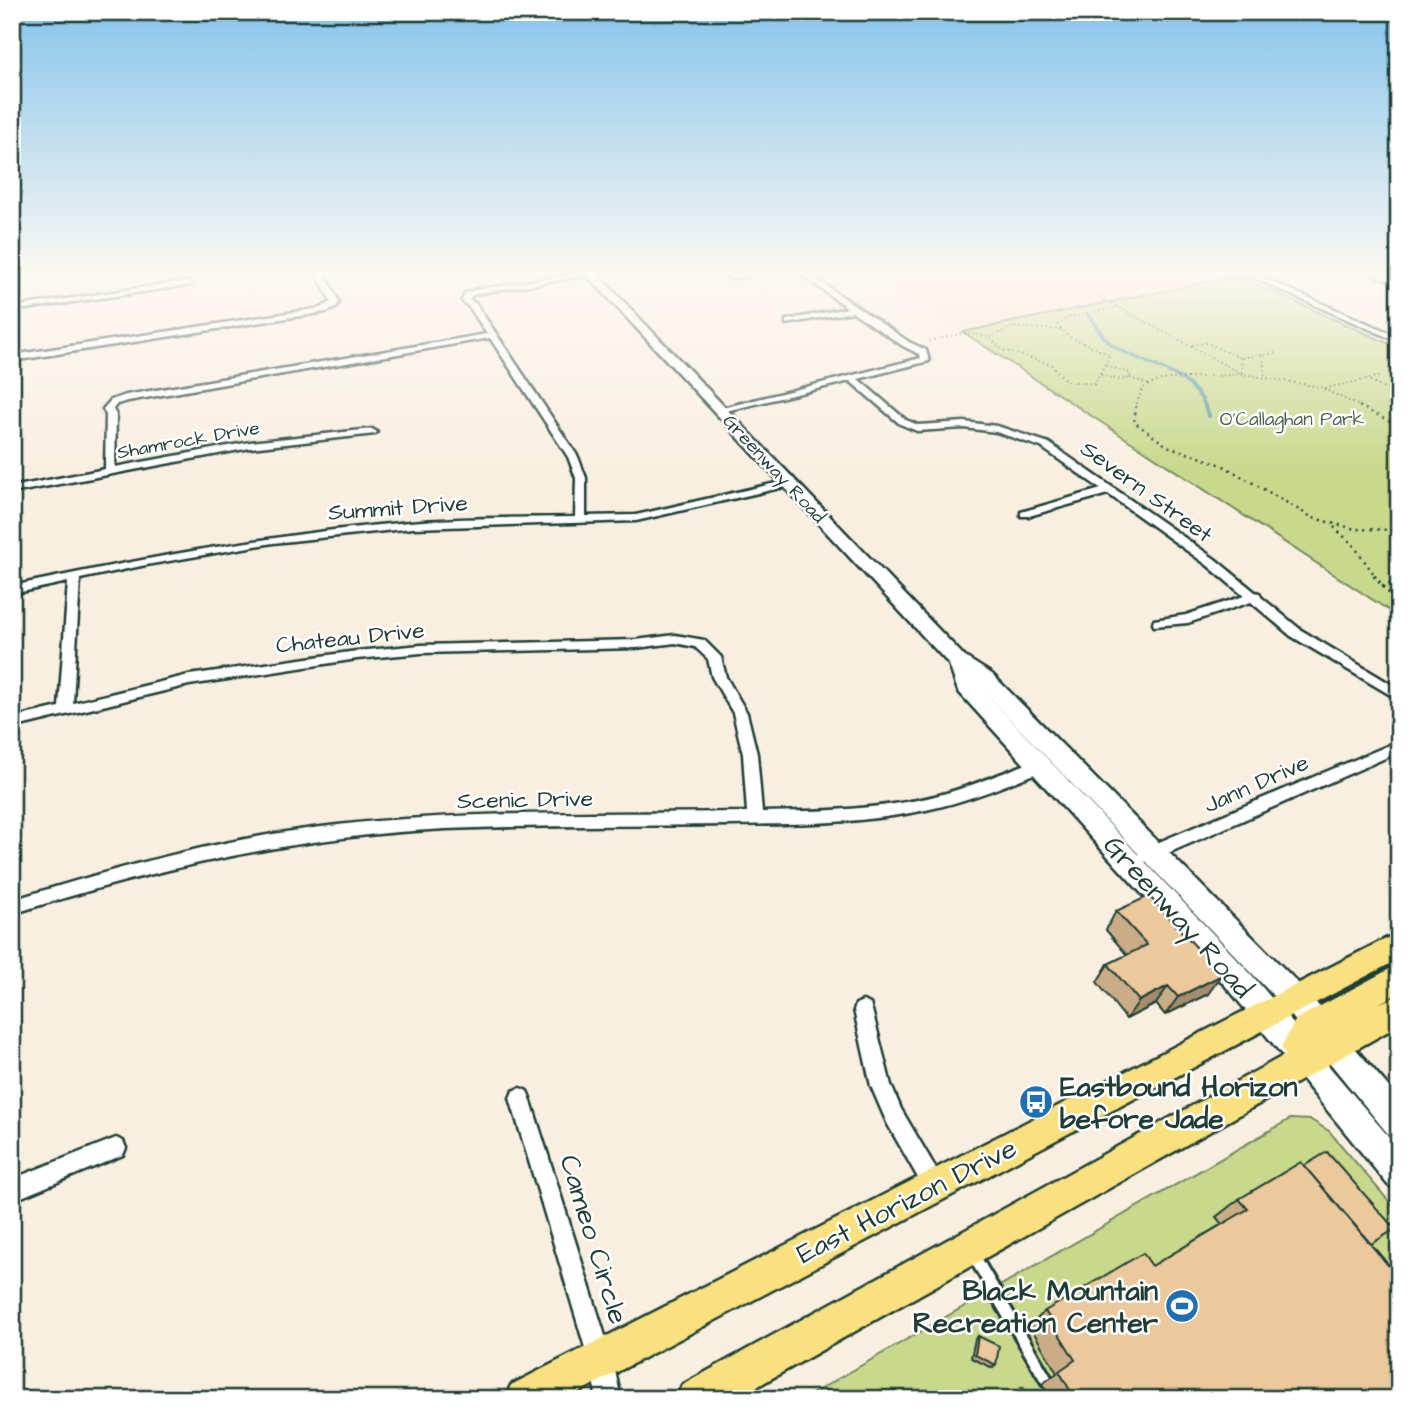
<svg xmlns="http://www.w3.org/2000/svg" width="1411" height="1411" viewBox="0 0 1411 1411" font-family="'Architects Daughter',sans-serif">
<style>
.built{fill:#f5e4cc}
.green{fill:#c8d88c;stroke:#748a60;stroke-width:2}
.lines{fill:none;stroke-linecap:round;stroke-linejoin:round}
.stream-far1{stroke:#639da5;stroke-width:3.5}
.stream{stroke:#639da5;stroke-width:4.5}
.lane-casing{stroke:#1f3d34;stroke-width:17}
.street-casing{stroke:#1f3d34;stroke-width:5}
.secondary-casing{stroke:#1f3d34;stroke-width:5}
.primary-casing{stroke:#1f3d34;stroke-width:5}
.path-far3{stroke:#1f3d34;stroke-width:2;stroke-dasharray:1 3.5;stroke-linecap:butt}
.path-far2{stroke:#1f3d34;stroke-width:2.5;stroke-dasharray:2 4.5;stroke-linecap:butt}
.path-far1{stroke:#1f3d34;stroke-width:3.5;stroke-dasharray:2 5;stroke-linecap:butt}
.path{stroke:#1f3d34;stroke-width:5;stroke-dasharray:2.5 8;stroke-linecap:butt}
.lane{stroke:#fff;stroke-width:11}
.street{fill:#fff;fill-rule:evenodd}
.secondary{fill:#fff;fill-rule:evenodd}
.primary{fill:#fae180;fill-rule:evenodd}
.wall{fill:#caad86;stroke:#1f3d34;stroke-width:2}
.shaded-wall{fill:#a48d6d;stroke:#1f3d34;stroke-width:2}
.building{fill:#ebc99c;stroke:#1f3d34;stroke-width:2}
.labels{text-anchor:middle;stroke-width:5;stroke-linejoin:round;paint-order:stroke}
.far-park-label{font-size:19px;fill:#49644a;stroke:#fff}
.far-street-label{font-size:19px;fill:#1f3d34;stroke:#fff}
.street-label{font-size:23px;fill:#1f3d34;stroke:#fff}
.near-street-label{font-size:28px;fill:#1f3d34;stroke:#fff}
.near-poi-label{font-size:28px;font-weight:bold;fill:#1f3d34;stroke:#fff;text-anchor:start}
</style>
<rect width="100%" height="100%" fill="#f9efe1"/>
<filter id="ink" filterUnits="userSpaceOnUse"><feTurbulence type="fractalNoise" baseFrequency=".0143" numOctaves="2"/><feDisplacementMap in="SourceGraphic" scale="14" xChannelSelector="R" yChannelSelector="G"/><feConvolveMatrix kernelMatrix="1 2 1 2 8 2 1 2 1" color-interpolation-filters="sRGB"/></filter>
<g filter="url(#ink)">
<path class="built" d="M874 274H1232L1237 276 963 332Z"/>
<path class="green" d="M1237 276 1399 348V617L963 332Z
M1290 1119 1311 1120 1329 1131 1399 1213V1399H803Z"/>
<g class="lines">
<path class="stream-far1" d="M1088 315C1097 324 1101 337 1112 345 1143 366 1192 370 1206 408"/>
<path class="stream" d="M1205 406 1209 416"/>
<g class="lane-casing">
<path id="lane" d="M974 1256 1047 1381"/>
</g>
<g class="street-casing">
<path id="street" d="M317 274H325L339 302 336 308 326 312 12 361V355L321 308 331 302Z
M579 274H596L480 293 471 296 470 300 476 304 497 335 578 457 586 478V516L636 515 789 480 793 481V485L636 521 413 528 273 543 146 565 80 579 73 703 189 675 357 651 421 645 636 640 675 635 704 640 721 657 726 677 747 713 757 754 762 812C821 811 882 810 939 795 974 786 1007 770 1041 759L1046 761 1048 765 1046 769C1007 785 968 801 926 810 861 824 793 824 727 825 633 826 540 825 446 829 297 836 154 869 12 914V900C119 867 227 837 338 825 473 810 611 814 747 812L743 754 733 713 712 677 708 659 695 647 675 643 636 648 421 653 357 659 189 685 12 728V718L59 707 68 582 12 594V586C145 558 274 534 410 522 464 517 520 518 575 517L576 478 568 457 490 338 128 401 117 404 113 409 116 415 115 467 250 442 372 429 377 432 375 434 250 448 12 493V487L105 469 106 415 103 409 111 400 126 395 487 334 470 308 462 301 465 293 479 289Z
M739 274H756L732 279 728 277Z
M800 274H809L909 342 926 350 929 361 858 379 906 420 918 425 964 422 997 426 1049 443 1215 559 1255 592 1259 593 1261 597 1301 630 1399 689V700L1291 636 1251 602 1188 623 1154 626 1153 623 1154 620 1186 615 1244 596 1207 565 1108 494 1029 516H1021V512L1101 489 1041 447 996 432 964 428 917 431 900 424 850 381 718 413V409L921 358 919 354 903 346 853 312 786 324V320L848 308Z
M1244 274H1254L1399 337V342Z
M1373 274H1383L1399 280V285Z
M187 281H190V285L12 311V307Z
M1399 741V752L1152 860 1146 862 1140 860 1138 855 1140 850Z
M863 1001 870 1004 872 1010 891 1085 901 1109 945 1184 942 1192 934 1195 926 1192 887 1123 871 1086 854 1010 856 1004Z
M520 1088 527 1091 530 1098 613 1361 621 1399H597L589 1361 510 1098 513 1091Z
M116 1138 123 1141 126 1148 123 1155 12 1201V1179Z"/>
</g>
<g class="secondary-casing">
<path id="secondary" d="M586 274H597L965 657 992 674 1305 990 1399 1099V1138L1388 1134 1285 1008 974 681 1251 974 1399 1149V1190L1388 1185 1231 992 958 691 949 664Z"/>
</g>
<g class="primary-casing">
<path id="primary" d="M1399 932V959L566 1399H505L511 1385Z
M1399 964V993L1378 1004 1399 995V1025L735 1399H676L682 1385 1285 1055 1281 1047 1296 1019Z"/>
</g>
<path class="path-far3" d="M1092 293 1242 374
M1061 330 1013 327 989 337 1002 350 1051 364 1066 381 1094 384 1110 355 1068 336 1058 325 1069 317 1118 307
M929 341 965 333 989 337
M1192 345 1206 343 1241 358 1276 353
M1263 356 1265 378
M1241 358 1242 374
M1101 375 1120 380 1130 378V373L1106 366
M1130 378 1148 384
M1366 379 1399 395
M1324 389 1363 408
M1135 408 1143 388 1159 380 1242 374 1326 388 1382 376"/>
<path class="path-far2" d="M1136 406 1134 422 1167 446 1222 465 1313 518 1355 529 1399 530
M1359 406 1399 426
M1334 527 1354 546 1376 577"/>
<path class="path-far1" d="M1374 576 1399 604
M1382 587 1399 580"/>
<path class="path" d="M1021 1399 1023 1383
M1030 1399 1031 1391"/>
<use href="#lane" class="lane"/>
<use href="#street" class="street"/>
<use href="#secondary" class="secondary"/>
<use href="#primary" class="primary"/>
</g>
<path class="wall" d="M1116 911 1208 994 1165 1015 1156 1004 1126 1019 1097 982 1108 964 1127 955 1106 930Z
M1239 1199 1371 1244 1392 1269 1399 1265V1399H1051L1042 1384 1057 1373 1030 1326 1045 1311 1152 1266 1222 1224 1216 1217Z
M978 1336 996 1365 993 1368 971 1358 975 1339Z"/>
<path class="shaded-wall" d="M1222 975 1208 994 1165 1015 1178 997Z
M1168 986 1156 1004 1126 1019 1139 1001Z"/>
<path class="building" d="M1149 896 1222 975 1178 997 1168 986 1139 1001 1108 964 1147 945 1116 911Z
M1327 1152 1395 1229 1371 1244 1304 1166Z
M1301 1162 1393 1271 1399 1267V1399H1075L1059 1371 1075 1360 1045 1311 1143 1253 1152 1266 1248 1209 1239 1199Z
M978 1336 999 1346 996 1365 975 1355Z"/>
</g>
<linearGradient id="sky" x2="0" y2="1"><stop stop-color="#85c4ec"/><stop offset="0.58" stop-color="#fcf8f2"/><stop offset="1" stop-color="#fcf8f2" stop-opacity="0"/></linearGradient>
<rect width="1411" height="471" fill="url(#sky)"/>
<defs>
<g id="bus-disc" transform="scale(1.75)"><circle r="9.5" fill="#1f6fb2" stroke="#fff"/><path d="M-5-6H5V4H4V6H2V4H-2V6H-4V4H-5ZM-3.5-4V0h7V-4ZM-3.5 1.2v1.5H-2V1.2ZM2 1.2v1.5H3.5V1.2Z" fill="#fff"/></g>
<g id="stadium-disc" transform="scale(1.75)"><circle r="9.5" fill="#1f6fb2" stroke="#fff"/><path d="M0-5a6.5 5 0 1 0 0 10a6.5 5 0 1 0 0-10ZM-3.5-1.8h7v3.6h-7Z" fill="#fff"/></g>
</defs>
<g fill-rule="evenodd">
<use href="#bus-disc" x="1036" y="1102"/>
<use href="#stadium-disc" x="1182" y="1306"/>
</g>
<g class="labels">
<g class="far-park-label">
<text x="1292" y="425">O'Callaghan Park</text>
</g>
<g class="far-street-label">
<text transform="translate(188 439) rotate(-10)" y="7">Shamrock Drive</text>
<text transform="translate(775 468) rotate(47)" y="7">Greenway Road</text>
</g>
<g class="street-label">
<text transform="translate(1147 491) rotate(36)" y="8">Severn Street</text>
<text transform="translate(398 507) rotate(-4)" y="8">Summit Drive</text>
<text transform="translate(350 637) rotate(-6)" y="8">Chateau Drive</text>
<text transform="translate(1256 783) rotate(-24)" y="8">Jann Drive</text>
<text transform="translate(525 799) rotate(-1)" y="8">Scenic Drive</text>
</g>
<g class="near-street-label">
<text transform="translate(1179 916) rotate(48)" y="10">Greenway Road</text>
<text transform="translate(906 1200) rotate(-27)" y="10">East Horizon Drive</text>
<text transform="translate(595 1239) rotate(73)" y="10">Cameo Circle</text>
</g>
<g class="near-poi-label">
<text x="1060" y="1096">Eastbound Horizon<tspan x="1060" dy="32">before Jade</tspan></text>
<text x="1158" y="1300" text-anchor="end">Black Mountain<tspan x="1158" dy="32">Recreation Center</tspan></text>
</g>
</g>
<rect width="1411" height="1411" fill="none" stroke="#fff" stroke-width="42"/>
<rect x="21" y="21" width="1369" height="1369" fill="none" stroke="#1f3d34" stroke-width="2.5" filter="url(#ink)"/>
</svg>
